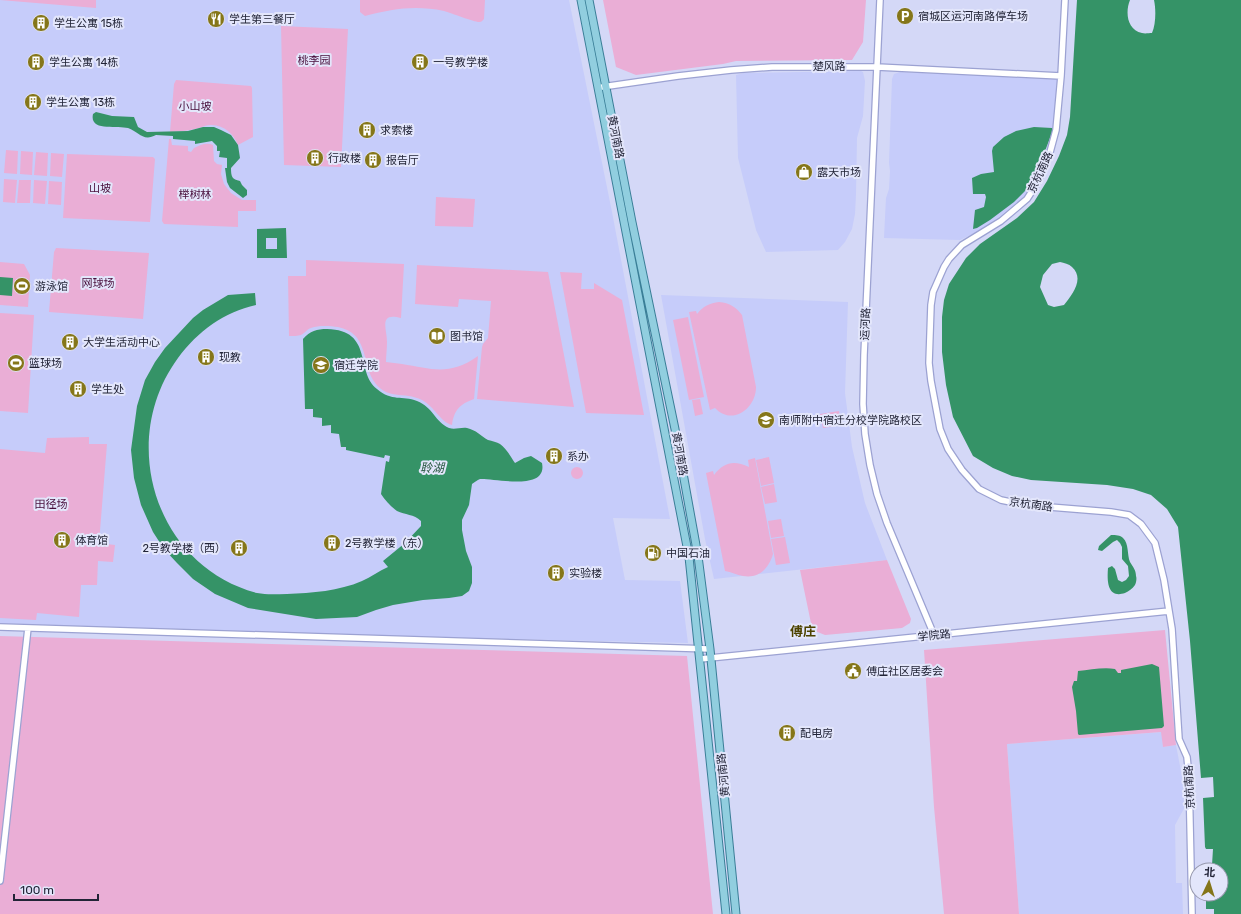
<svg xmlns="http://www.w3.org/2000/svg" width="1241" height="914" viewBox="0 0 1241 914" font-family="Rubik,'Noto Sans SC',sans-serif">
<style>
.built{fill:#c6ccfa}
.green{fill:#eaaed6}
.water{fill:#359367;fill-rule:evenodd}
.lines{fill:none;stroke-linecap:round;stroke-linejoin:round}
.minor-casing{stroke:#9ca2d2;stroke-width:8}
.major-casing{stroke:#3a7e97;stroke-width:9}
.minor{stroke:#fff;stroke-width:5.5}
.major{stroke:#91cedf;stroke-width:7}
.labels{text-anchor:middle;stroke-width:4;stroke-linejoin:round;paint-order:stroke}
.poi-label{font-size:11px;fill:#222437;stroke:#e3e6fb;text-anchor:start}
.park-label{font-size:11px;fill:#470d3a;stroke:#e3e6fb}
.street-label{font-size:11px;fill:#222437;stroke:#e3e6fb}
.water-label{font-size:12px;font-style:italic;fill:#23543c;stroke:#e3e6fb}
.quarter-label{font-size:13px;font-weight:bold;fill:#4d4300;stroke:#e3e6fb}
</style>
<rect width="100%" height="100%" fill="#d4d8f7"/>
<path class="built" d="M0 0H569L612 212 670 519 613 518 625 580 680 581 688 643 294 634 0 624Z
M861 71 863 72 865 81 863 116 857 138 856 194 855 214 852 229 845 242 838 250 766 252 756 230 738 158 736 75 744 73Z
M900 72 1059 79 1056 120 1051 143 1039 173 1029 190 1025 196 999 217 977 232 960 240 884 238 886 198 889 189 890 171 889 163 892 79 894 74Z
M661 295 848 302 845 393 852 447 865 503 887 560 714 579 705 539Z
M1162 732 1163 747 1176 745 1187 803 1175 825 1176 883H1182L1183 914H1019L1007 744Z"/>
<path class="green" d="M0 0H96V8Z
M360 0H485L484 19C482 21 482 22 479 22 474 22 451 13 444 11 415 5 392 9 365 16L360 12Z
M603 0H866L863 42 852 60 736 61 723 64 636 75 616 67Z
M281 26 348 29 341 167 284 165Z
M176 80 251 86 252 88 253 137 238 145C234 134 223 124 210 125 205 125 200 128 195 129 187 131 178 131 170 132L174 84Z
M169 139H171L172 145 188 146V151L191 152 194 148C200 145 207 142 213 145L214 161 217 164 222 165 221 174 224 184 231 193 242 200H256V211H238V227L164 224 162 221Z
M6 150 18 151 17 174 4 173Z
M21 151 33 152 32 175 20 174Z
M36 152 48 153 47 176 34 175Z
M51 153 64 154 62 177 50 176Z
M67 154 153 157 155 159 150 222 63 218Z
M4 179 17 180 15 203 3 202Z
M19 180H31L30 203H17Z
M34 180 47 181 45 204 33 203Z
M49 181 62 182 61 205 48 204Z
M436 197 475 199 473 227 435 226Z
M56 248 149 253 143 319 49 312 54 252Z
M306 260 404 264 401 318C378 312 387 329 387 342 387 349 386 356 386 362 391 363 397 363 402 364 432 369 450 376 478 356L474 399C460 404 454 410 452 425 440 422 435 407 422 400 404 391 386 401 373 380 362 361 368 333 338 327 330 326 319 325 311 328 307 329 305 333 301 335 298 336 293 336 289 336L288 276H306Z
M0 262 24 264 30 275 28 307 0 305Z
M417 265 548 272 574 407 477 399 482 347 483 344 488 338 491 301 459 299 458 307 415 304Z
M560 272 582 273 581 289H594V283L622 300 644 415 586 413Z
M719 302C730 303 736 307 742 315L756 387C756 409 732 426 715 408L710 410 689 312 696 311 697 314C703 306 710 303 719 302Z
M0 313 34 315 28 413 0 411Z
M688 317 704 397 689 400 673 320Z
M700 399 703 414 695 416 692 400Z
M839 411 841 425 823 428 820 414Z
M89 437V444H107L99 543 115 545 113 562 98 561 97 585H81L79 617 37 613 36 620 0 618V449L45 453 47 438Z
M769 457 774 483 761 486 756 460Z
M755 458 773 554C769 568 759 579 743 576 737 575 731 572 725 571L706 473 713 471 714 475C724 462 734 460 749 467L748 460Z
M571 473a6 6 0 1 1 12 0a6 6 0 1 1-12 0Z
M774 484 777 502 765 504 761 487Z
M781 519 784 536 771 538 768 521Z
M785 537 790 563 776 565 771 539Z
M887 560 911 619 910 623 902 628 825 635 815 631 812 628 800 570Z
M1165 630 1176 745 1163 747 1161 732 1007 744 1019 914H944L934 807 924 650Z
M0 636 687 656 713 914H0Z"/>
<path class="water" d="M1077 0H1130C1125 12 1127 30 1142 33 1145 34 1149 33 1152 33 1156 24 1156 9 1154 0H1241V914H1214V909H1206V894H1221V870H1206V865H1212L1213 849H1206L1205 847 1203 798 1214 797 1213 777 1201 778 1190 641 1178 527 1167 509 1151 495 1133 489 1107 485 1031 480 1012 476 993 468 973 456 953 417 946 385 942 352V317L944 300 949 284 966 258 980 244 1017 218 1034 202 1047 181 1059 156 1067 135 1070 117ZM1060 262C1064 263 1069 264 1072 267 1085 279 1072 295 1064 305L1054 307 1048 305 1040 287 1043 275 1052 264Z
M96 112 112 116 134 117 138 127 147 132 188 131 203 127H214L221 130 231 135 238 145 240 158 231 168C231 177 232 179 240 181L242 185 247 190V195L243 198 230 188 227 182 225 168H227V158L219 157 220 151H217V146L212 141 195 144V141L173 139V136L156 135C143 142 139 132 128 128 118 125 89 132 93 114Z
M1034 127 1052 128 1053 130 1037 172 1025 191 1014 202 990 220 977 228 973 229 975 210 984 207 986 197 985 194H973L972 178 981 174 994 172 992 151 993 147 1004 137 1016 131Z
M286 228 287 258H257V229ZM266 238H277V249H266Z
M0 277 13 278 12 296 0 295Z
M255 293 256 305C224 312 198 331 178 358 117 441 155 566 257 593 267 595 277 594 287 594 312 593 339 591 362 581 371 577 379 571 388 567L383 561 405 543 421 526V521C414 514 405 515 397 511 390 506 385 500 381 494L386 461 389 462 390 456 385 455 384 458 346 450V447H341L339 434 331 433V425L322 426V418L313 417V409H305L303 339C310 331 317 329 327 329 374 330 355 372 377 389 392 402 402 395 417 401 433 407 435 422 449 428 455 430 461 427 467 428 476 430 481 436 488 440 492 441 497 442 500 444 506 448 511 457 515 463L524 458 531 456 542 463C548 492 493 478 480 479 477 480 475 482 472 484L469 505 462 520V530L466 551 472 567V583L469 591 462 596 449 598 423 600 393 605 376 610 357 617 316 619 248 608 215 594 193 579 177 563 164 549 153 532 141 505 134 478 131 450 137 406 145 380 155 362 165 348 193 318 203 310 228 295Z
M1111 535C1116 535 1120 535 1123 538 1129 543 1127 555 1130 562 1133 567 1136 570 1136 576 1137 579 1136 583 1135 585 1132 589 1129 591 1125 593 1107 599 1107 580 1108 568L1112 566 1115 569 1118 580 1122 582 1126 580 1129 576 1128 566 1122 559V547L1120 543 1117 540 1113 542 1102 551 1098 550 1099 546Z
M1152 664 1159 667 1164 726 1162 728 1079 735 1078 734 1076 711 1072 687 1074 681H1077L1078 671C1090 670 1103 667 1115 669L1118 673H1121V670Z"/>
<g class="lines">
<g class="minor-casing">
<path id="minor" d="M880 0 864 355 863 404 865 434 870 465 877 494 887 523 934 635
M1065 0 1061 76 1056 130 1049 156 1036 185 1027 199 1001 221 962 245 949 259 944 267 933 292 931 305 929 363 931 381 940 429 948 449 962 470 979 489 1001 500 1025 505 1111 512 1129 515 1141 524 1155 543 1164 580 1172 629 1179 739 1187 757 1189 777 1192 914
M602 87 678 76 731 70 772 67H877L1061 76
M0 627 710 649
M700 659 1169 611
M0 881 28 628"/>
</g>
<g class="major-casing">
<path id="major" d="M581 0 689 557 726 914
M589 0 632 222 675 429 698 556 710 649 736 914"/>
</g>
<use href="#minor" class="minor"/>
<use href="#major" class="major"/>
</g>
<defs>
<g id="parking-disc" transform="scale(0.9)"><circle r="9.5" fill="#857619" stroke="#e3e6fb"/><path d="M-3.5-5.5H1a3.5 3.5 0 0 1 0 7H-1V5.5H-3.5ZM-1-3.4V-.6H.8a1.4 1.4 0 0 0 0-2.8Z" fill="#fff"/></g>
<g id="restaurant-disc" transform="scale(0.9)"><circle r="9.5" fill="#857619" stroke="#e3e6fb"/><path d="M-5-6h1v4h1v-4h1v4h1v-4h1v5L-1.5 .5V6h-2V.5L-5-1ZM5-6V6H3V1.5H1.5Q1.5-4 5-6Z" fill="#fff"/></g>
<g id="building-disc" transform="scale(0.9)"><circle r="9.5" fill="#857619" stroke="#e3e6fb"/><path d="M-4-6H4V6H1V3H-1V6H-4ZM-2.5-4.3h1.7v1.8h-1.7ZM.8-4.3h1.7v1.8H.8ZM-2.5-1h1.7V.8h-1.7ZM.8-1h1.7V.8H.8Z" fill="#fff"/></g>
<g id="shop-disc" transform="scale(0.9)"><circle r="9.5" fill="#857619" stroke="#e3e6fb"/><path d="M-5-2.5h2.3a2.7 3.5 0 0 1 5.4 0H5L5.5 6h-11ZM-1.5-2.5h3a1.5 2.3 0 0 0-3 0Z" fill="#fff"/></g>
<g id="stadium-disc" transform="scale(0.9)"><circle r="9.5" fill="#857619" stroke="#e3e6fb"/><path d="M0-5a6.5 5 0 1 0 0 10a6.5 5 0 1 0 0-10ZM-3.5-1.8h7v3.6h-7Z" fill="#fff"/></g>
<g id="library-disc" transform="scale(0.9)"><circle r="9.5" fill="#857619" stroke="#e3e6fb"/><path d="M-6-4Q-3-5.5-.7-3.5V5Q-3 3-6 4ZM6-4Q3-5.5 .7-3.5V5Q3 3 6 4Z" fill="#fff"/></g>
<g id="university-disc" transform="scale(0.9)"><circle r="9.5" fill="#857619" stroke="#e3e6fb"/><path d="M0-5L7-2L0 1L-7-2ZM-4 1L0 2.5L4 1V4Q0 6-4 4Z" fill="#fff"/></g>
<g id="school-disc" transform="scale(0.9)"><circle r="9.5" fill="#857619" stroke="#e3e6fb"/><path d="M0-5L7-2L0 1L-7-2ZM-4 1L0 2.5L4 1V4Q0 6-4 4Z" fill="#fff"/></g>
<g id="fuel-disc" transform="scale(0.9)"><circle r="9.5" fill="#857619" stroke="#e3e6fb"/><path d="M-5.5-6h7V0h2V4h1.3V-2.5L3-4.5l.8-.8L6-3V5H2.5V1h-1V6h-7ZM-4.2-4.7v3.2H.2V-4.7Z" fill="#fff"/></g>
<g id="civic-disc" transform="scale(0.9)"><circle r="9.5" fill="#857619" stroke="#e3e6fb"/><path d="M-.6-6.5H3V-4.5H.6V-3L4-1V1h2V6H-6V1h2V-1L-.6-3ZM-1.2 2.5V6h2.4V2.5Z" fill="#fff"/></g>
</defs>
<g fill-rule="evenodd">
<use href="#parking-disc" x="905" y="16"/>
<use href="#restaurant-disc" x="216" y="19"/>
<use href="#building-disc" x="41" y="23"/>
<use href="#building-disc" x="36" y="62"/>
<use href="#building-disc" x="420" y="62"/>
<use href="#building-disc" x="33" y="102"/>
<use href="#building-disc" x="367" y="130"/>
<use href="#building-disc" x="315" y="158"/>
<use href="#building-disc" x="373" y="160"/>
<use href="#shop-disc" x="804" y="172"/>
<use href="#stadium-disc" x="22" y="286"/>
<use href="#library-disc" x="437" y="336"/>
<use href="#building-disc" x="70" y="342"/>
<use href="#building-disc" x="206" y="357"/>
<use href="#stadium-disc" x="16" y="363"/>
<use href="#university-disc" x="321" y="365"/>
<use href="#building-disc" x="78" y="389"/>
<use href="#school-disc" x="766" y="420"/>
<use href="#building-disc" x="554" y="456"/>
<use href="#building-disc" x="62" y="540"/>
<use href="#building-disc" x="332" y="543"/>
<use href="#building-disc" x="239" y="548"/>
<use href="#fuel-disc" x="653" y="553"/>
<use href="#building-disc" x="556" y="573"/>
<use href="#civic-disc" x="853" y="671"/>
<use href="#building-disc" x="787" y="733"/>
</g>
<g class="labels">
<g class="poi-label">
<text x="918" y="20">宿城区运河南路停车场</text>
<text x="229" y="23">学生第三餐厅</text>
<text x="54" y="27">学生公寓 15栋</text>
<text x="49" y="66">学生公寓 14栋</text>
<text x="433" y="66">一号教学楼</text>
<text x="46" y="106">学生公寓 13栋</text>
<text x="380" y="134">求索楼</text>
<text x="328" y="162">行政楼</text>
<text x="386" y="164">报告厅</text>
<text x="817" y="176">露天市场</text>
<text x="35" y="290">游泳馆</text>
<text x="450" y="340">图书馆</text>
<text x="83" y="346">大学生活动中心</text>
<text x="219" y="361">现教</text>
<text x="29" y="367">篮球场</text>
<text x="334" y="369">宿迁学院</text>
<text x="91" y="393">学生处</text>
<text x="779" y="424">南师附中宿迁分校学院路校区</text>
<text x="567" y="460">系办</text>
<text x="75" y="544">体育馆</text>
<text x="345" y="547">2号教学楼（东）</text>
<text x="226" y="552" text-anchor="end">2号教学楼（西）</text>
<text x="666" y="557">中国石油</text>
<text x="569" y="577">实验楼</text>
<text x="866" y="675">傅庄社区居委会</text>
<text x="800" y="737">配电房</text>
</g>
<g class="park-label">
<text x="314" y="64">桃李园</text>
<text x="195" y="110">小山坡</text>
<text x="100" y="192">山坡</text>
<text x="195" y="198">榉树林</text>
<text x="98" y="287">网球场</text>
<text x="51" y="508">田径场</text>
</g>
<g class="street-label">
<text x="829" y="70">楚风路</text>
<text transform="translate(616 137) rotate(79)" y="4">黄河南路</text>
<text transform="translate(1040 172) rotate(-65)" y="4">京杭南路</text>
<text transform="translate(865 324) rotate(-87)" y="4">运河路</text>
<text transform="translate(680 454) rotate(80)" y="4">黄河南路</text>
<text transform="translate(1031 504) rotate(8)" y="4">京杭南路</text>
<text transform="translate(934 635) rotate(-6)" y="4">学院路</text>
<text transform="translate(723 775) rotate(-96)" y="4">黄河南路</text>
<text transform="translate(1189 787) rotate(-93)" y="4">京杭南路</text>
</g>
<g class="water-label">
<text x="432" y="472">聆湖</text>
</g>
<g class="quarter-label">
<text x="803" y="636">傅庄</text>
</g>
</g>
<g transform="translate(1209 882) rotate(4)"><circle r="19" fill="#e3e6fb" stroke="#9698ad"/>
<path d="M0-3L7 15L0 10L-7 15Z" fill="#857619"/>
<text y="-6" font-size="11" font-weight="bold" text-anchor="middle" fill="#222437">北</text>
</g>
<path d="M14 894v6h84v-6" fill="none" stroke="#222437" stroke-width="2"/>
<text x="20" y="894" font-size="12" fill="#222437" stroke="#e3e6fb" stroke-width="3" paint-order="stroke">100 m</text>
</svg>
